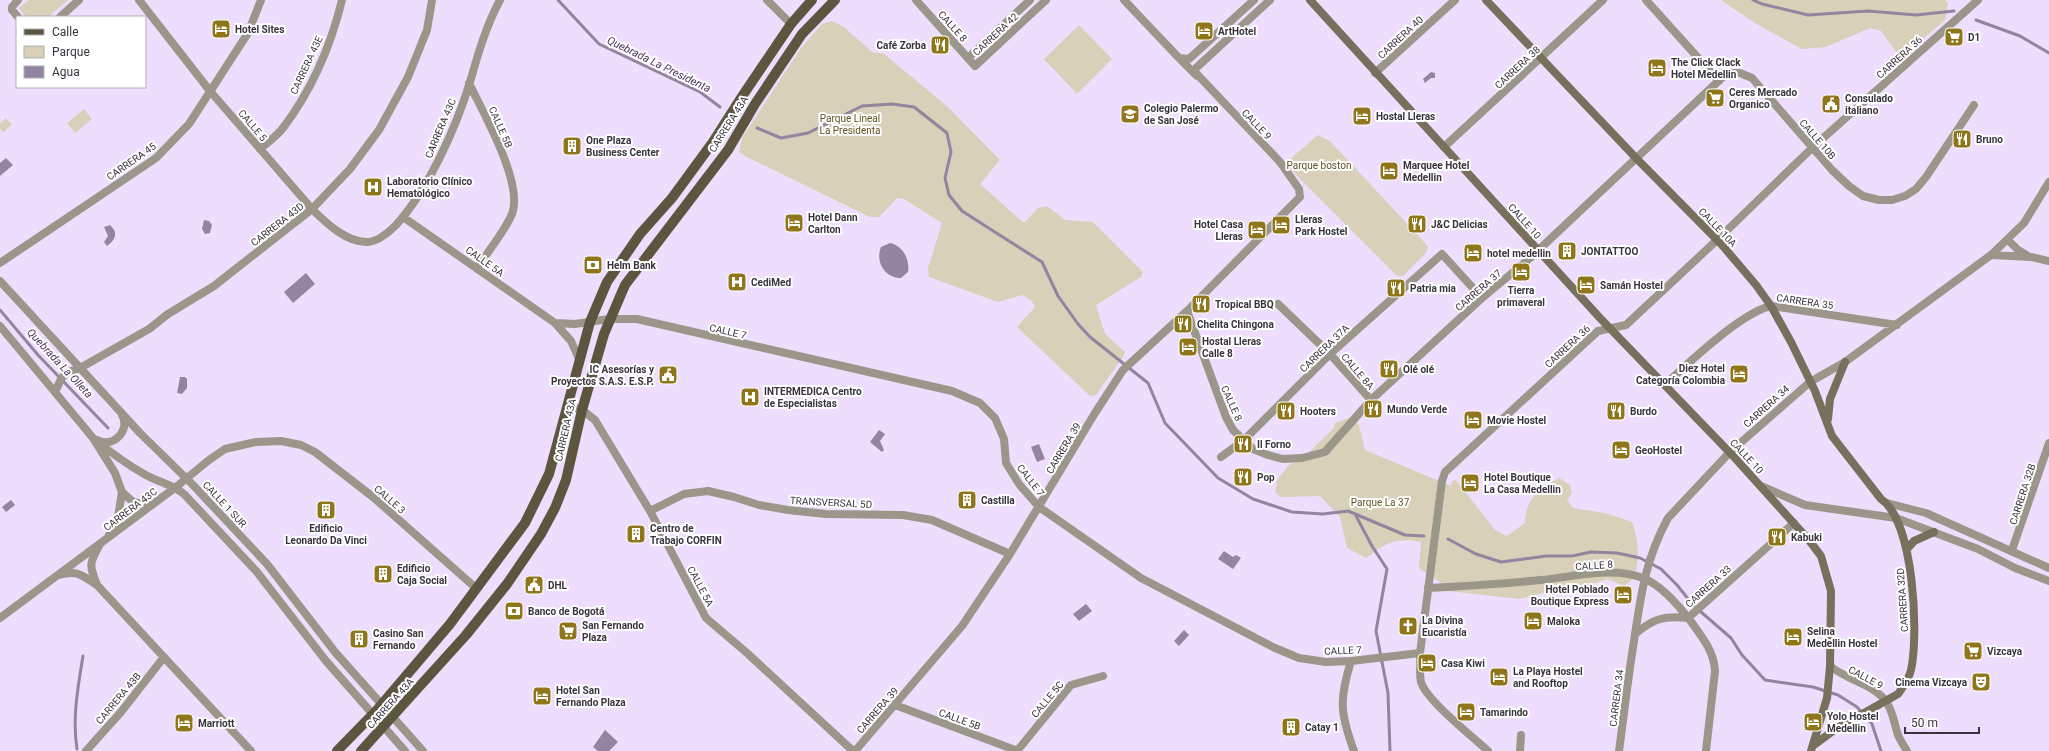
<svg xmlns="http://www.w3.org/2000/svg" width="2049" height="751" viewBox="0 0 2049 751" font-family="Roboto,sans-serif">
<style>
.green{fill:#d8d0b9}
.water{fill:#93849f}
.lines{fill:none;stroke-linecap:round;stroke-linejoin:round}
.stream{stroke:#93849f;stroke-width:3}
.minor{stroke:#9a9689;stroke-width:8}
.tertiary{stroke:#9a9689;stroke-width:8}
.secondary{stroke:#76705d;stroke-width:8}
.primary{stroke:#5c553f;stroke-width:10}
.labels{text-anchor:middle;stroke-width:4;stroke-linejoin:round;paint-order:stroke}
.street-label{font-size:10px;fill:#39333f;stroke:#fff}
.poi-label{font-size:10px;font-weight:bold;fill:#39333f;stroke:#fff;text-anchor:start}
.park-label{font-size:10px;fill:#61511e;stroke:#fff}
.water-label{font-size:11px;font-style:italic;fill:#4c365e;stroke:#fff}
</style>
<rect width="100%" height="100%" fill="#eedefd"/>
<path class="green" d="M29 0H68L48 17H26L19 8Z
M1721 0H1945L1948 3 1945 20 1904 55 1897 53 1881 31 1870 28 1826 47 1802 49 1758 25Z
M832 21 844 27 872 52 884 54 948 107 1000 160 980 184 1024 223 1038 208 1047 206 1065 220 1093 222 1143 272 1141 277 1096 305 1105 334 1125 352 1123 357 1096 395 1090 396 1017 327 1035 307 1031 300 1022 295 998 302 929 277 928 268 942 223 904 199 897 198 879 217H870L747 157 739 152 742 138 801 48 822 24Z
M1079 25 1112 59 1077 94 1044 59Z
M84 109 92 119 75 133 67 123Z
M6 118 12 125 3 132 0 128V123Z
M1318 135 1330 141 1426 244 1428 248 1425 254 1403 276H1397L1289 168 1288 165 1290 159Z
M1349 418 1359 425 1365 450 1451 486 1452 481 1456 480 1495 530 1507 536 1525 523C1525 500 1539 488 1559 478L1570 485 1572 493 1567 500 1573 508 1605 513 1632 522C1639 539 1643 577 1624 586L1608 579 1588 585 1580 590H1555L1520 599 1448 591C1439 578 1430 577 1419 568L1421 542C1395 537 1386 543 1366 558L1347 548 1340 517 1320 496 1281 497 1275 492 1277 480 1289 465 1302 459 1333 429 1335 423Z"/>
<path class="water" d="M1431 72 1435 73V78H1431L1425 83 1423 79Z
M6 158 13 165 0 176V163Z
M204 220 209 221 212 225 210 233 205 234 202 229Z
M110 225C119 233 115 240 107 246L104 242 108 236 104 227Z
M890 243C903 246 910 259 908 272L901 278C885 278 875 262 881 247Z
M306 273 315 284 293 303 284 292Z
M180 377H185L187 379V388L182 394 177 393Z
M879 430 885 434 880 441 884 450 882 452 870 442Z
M1039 444 1045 459 1037 462 1031 447Z
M11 500 15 505 6 512 2 507Z
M1224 551 1233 557 1236 555 1241 558 1233 569 1218 559Z
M1086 604 1092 611 1079 621 1073 614Z
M1184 630 1189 635 1179 646 1174 641Z
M605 730 618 742 609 751H598L593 747Z"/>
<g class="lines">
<path class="stream" d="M558 0 599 44 700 92 720 107
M1753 0 1762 4 1808 15 1868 11 1916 15 1954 11
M1976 20 2020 36 2049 53
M757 128 781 138 808 133 862 106 892 104 914 107 947 133 951 152 945 178 949 195 962 211 1042 262 1058 296 1078 324 1090 337 1148 383 1165 423 1218 478 1253 499 1292 512 1323 514 1348 511 1405 535 1424 536
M0 310 38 355 108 428
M1356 516 1372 546 1387 569 1376 631 1388 693 1390 751
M1448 539 1476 554 1501 562 1546 556H1572L1591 552 1617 553 1640 558 1661 569 1677 585 1693 605 1731 638 1742 655 1765 680 1813 687 1838 695 1857 707 1872 724 1881 751
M77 749C72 718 78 687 83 656"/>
<path class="minor" d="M139 0 210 91 312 209C326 223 347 243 368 242 379 241 389 232 396 225 428 190 456 128 470 82 478 54 486 26 500 0
M767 0 791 24
M916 0 975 66 1046 0
M1124 0 1179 58 1189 59 1254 0
M1646 0 1719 81
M18 17 12 10V7L18 0
M60 17 79 0
M968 58 1030 0
M1179 58 1197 76
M1375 73 1455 0
M469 83C483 113 524 183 512 214 505 231 487 253 477 268
M1444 147 1603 0
M260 149C268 142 277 136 283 128 311 91 331 45 342 0
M403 217 555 323 571 341 579 359
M1717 240 1812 148 1978 0
M2008 240 2017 249 2028 256
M1991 255 2031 257 2049 261
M1278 304 1330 354 1371 400
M1187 311 1226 417 1233 430 1253 449 1268 455 1283 459 1302 458 1325 452 1371 400 1482 298 1530 258 1727 73H1740L1752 78 1832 170 1849 186 1863 196 1879 200H1892L1905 196 1916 189 1926 177 1974 105
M555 323 575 324 609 319H637L952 391 980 403 995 418 1004 439 1006 463 1019 484 1039 507 1141 578 1275 648 1299 658 1326 662 1351 661 1420 653
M1810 382 1845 362 1991 255 2024 223 2049 182
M1665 385C1688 363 1742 312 1771 306L1897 325
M567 405 582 410 595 420 650 511 706 618 747 653 853 751
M1221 457 1244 440 1330 354 1442 254 1482 298
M650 511 684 494 708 491 734 497 759 505 788 510 826 514 903 515 932 520 1010 554
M2012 550 2049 443
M59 575C78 570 81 575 97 585L251 751
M97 585C89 564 89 564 100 544
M1428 588C1466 586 1503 584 1541 580 1573 577 1611 566 1643 578 1661 585 1680 607 1692 623 1703 638 1714 652 1715 671L1706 751
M1688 618 1794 523
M1635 634C1653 619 1664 615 1688 618
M1351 661C1339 700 1340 713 1354 751
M1830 666C1847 680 1872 684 1885 700 1893 710 1894 723 1898 735 1900 740 1904 746 1907 751
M895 705 1018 751
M86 751 121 712 164 657
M855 751 962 626 1010 554 1095 413 1123 370 1187 311 1300 197 1299 189 1280 162 1195 72 1196 68 1270 0
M1017 751 1071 685 1103 676
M1520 751 1521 735"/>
<path class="tertiary" d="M0 263 156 158 189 124 248 33 261 0
M0 281 140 433 193 485 267 564 335 652 423 751
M0 326 93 438 115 473 122 492 133 502 146 505H152
M55 392 61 379 66 373 80 368 149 329 168 314 214 286 312 209 350 169 379 130 408 77 427 30 432 0
M93 438C110 452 126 464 144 474 158 482 172 484 184 494L257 572 326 661 405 751
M97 440C113 449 131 430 122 415
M1761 486 1805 505 1896 518 1978 549 2015 568 2049 581
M1887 503 1926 513 2049 568
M108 537 118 517 122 492
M0 618 176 487 209 460 225 449 256 442 281 441 301 445 315 452 373 497 477 589
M1488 751C1473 737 1426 700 1421 682 1419 674 1421 662 1420 653L1442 481 1445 472 1598 331 1626 325 1717 240
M1619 751C1624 714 1628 678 1634 641 1641 595 1645 560 1668 518L1730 452 1810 382"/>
<path class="secondary" d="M1310 0 1600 318 1735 458 1808 539 1821 556 1831 591 1830 666 1827 698 1811 751
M1486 0 1636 158 1722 245 1756 285 1771 306 1791 342 1815 391 1832 436 1881 499C1914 521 1919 634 1911 670 1909 679 1903 687 1898 694L1837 728 1814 745
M1828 419 1830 399 1845 362
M1907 549 1914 541 1934 532"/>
<path class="primary" d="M337 751 377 710 450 624 525 523 549 474 590 322 607 282 640 234 672 198 713 142 743 95 791 24 812 0
M361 751 466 635 507 584 541 534 555 508 566 480 582 410 604 334 625 285 728 150 755 104 802 34 835 0"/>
</g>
<defs>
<g id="hotel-square" transform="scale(1)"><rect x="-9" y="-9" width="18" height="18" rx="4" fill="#90761b" stroke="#fff"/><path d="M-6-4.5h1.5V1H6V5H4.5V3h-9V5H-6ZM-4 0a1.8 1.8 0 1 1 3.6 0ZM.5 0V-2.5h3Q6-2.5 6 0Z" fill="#fff"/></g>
<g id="supermarket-square" transform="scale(1)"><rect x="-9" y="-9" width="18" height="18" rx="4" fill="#90761b" stroke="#fff"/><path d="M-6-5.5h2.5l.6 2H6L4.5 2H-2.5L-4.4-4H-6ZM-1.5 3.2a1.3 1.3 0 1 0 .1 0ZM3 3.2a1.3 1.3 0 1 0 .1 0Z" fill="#fff"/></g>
<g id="restaurant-square" transform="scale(1)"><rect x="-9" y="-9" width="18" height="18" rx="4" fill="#90761b" stroke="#fff"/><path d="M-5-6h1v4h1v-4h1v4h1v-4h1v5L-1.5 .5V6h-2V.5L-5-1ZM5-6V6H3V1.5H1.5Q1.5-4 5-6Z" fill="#fff"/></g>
<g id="civic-square" transform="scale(1)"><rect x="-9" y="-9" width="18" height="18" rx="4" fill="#90761b" stroke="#fff"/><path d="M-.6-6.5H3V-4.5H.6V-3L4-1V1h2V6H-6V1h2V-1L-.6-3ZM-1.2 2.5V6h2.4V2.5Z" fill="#fff"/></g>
<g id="school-square" transform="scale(1)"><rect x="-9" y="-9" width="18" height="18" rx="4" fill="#90761b" stroke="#fff"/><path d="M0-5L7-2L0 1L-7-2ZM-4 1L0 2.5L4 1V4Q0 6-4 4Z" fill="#fff"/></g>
<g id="building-square" transform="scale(1)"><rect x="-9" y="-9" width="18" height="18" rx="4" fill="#90761b" stroke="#fff"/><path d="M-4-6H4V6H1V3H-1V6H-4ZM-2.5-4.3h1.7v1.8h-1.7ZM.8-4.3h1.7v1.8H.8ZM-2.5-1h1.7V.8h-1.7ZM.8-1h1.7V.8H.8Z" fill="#fff"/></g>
<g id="hospital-square" transform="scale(1)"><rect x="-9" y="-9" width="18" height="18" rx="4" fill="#90761b" stroke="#fff"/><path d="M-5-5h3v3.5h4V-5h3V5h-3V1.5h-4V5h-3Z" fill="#fff"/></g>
<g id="bank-square" transform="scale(1)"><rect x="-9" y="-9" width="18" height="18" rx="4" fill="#90761b" stroke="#fff"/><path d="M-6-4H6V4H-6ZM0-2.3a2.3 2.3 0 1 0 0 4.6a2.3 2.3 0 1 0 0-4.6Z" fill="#fff"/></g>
<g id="church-square" transform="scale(1)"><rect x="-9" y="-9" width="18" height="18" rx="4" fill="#90761b" stroke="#fff"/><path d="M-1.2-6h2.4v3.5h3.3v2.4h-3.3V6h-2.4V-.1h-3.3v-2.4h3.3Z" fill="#fff"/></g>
<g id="theatre-square" transform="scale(1)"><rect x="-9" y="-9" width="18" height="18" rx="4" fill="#90761b" stroke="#fff"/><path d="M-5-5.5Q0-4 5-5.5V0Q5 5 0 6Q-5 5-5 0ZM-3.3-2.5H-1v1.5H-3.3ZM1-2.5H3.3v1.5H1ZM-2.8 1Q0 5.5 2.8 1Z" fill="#fff"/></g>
</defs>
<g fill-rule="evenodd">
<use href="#hotel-square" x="221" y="29"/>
<use href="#hotel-square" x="1204" y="31"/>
<use href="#supermarket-square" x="1954" y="37"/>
<use href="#restaurant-square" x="940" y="45"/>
<use href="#hotel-square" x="1657" y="68"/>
<use href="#supermarket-square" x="1715" y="98"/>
<use href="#civic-square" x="1831" y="104"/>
<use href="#school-square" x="1130" y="114"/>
<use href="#hotel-square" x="1362" y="116"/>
<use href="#restaurant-square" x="1962" y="139"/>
<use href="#building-square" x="572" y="146"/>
<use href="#hotel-square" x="1389" y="171"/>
<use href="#hospital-square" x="373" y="187"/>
<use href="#hotel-square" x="794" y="223"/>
<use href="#restaurant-square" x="1417" y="224"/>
<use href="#hotel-square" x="1281" y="225"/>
<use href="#hotel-square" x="1257" y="230"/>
<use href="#building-square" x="1567" y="251"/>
<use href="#hotel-square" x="1473" y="253"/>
<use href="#bank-square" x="593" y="265"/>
<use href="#hotel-square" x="1521" y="272"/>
<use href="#hospital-square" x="737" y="282"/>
<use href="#hotel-square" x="1586" y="285"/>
<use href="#restaurant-square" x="1396" y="288"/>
<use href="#restaurant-square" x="1201" y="304"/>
<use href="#restaurant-square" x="1183" y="324"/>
<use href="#hotel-square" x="1188" y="347"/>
<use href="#restaurant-square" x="1389" y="369"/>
<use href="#hotel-square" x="1739" y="374"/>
<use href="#civic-square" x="668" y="375"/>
<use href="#hospital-square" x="750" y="397"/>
<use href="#restaurant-square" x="1373" y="409"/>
<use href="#restaurant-square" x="1286" y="411"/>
<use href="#restaurant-square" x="1616" y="411"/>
<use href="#hotel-square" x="1473" y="420"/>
<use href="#restaurant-square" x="1243" y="444"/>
<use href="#hotel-square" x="1621" y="450"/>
<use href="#restaurant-square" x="1243" y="477"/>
<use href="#hotel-square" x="1470" y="483"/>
<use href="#building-square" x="967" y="500"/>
<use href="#building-square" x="326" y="510"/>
<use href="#building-square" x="636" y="534"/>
<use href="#restaurant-square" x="1777" y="537"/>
<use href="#building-square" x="383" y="574"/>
<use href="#civic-square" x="534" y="585"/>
<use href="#hotel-square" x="1623" y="595"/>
<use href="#bank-square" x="514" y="611"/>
<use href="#hotel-square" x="1533" y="621"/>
<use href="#church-square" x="1408" y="626"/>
<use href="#supermarket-square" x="568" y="631"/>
<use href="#hotel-square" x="1793" y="637"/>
<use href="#building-square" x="359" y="639"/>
<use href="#supermarket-square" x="1973" y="651"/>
<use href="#hotel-square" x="1427" y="663"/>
<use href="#hotel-square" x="1499" y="677"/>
<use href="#theatre-square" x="1981" y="682"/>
<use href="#hotel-square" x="542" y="696"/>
<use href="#hotel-square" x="1466" y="712"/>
<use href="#hotel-square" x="1813" y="722"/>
<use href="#hotel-square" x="184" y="723"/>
<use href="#building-square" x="1291" y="727"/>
</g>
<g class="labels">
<g class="street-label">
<text transform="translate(953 26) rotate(48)" y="4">CALLE 8</text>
<text transform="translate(995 34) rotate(-43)" y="4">CARRERA 42</text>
<text transform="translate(1400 37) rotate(-43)" y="4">CARRERA 40</text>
<text transform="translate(1899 57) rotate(-42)" y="4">CARRERA 36</text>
<text transform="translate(306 65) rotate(-65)" y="4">CARRERA 43E</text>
<text transform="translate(1517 67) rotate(-43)" y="4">CARRERA 38</text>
<text transform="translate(728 124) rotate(-58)" y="4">CARRERA 43A</text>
<text transform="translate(1257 124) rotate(46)" y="4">CALLE 9</text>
<text transform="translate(253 125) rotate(50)" y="4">CALLE 5</text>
<text transform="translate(501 127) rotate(66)" y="4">CALLE 5B</text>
<text transform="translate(440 128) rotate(-67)" y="4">CARRERA 43C</text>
<text transform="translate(1818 139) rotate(49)" y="4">CALLE 10B</text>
<text transform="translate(131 161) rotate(-35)" y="4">CARRERA 45</text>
<text transform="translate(1525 221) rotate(48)" y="4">CALLE 10</text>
<text transform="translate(277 224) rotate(-38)" y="4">CARRERA 43D</text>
<text transform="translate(1718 227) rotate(46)" y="4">CALLE 10A</text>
<text transform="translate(485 261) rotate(35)" y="4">CALLE 5A</text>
<text transform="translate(1478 290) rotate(-41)" y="4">CARRERA 37</text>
<text transform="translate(1805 301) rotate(8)" y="4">CARRERA 35</text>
<text transform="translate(728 331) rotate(13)" y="4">CALLE 7</text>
<text transform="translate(1567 346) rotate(-43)" y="4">CARRERA 36</text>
<text transform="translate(1324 348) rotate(-44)" y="4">CARRERA 37A</text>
<text transform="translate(1358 371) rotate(49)" y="4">CALLE 8A</text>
<text transform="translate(1232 403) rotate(66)" y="4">CALLE 8</text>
<text transform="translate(1766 406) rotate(-42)" y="4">CARRERA 34</text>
<text transform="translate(565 430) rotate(-77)" y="4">CARRERA 43A</text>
<text transform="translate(1063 448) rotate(-59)" y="4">CARRERA 39</text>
<text transform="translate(1747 456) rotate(47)" y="4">CALLE 10</text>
<text transform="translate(1031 480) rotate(52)" y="4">CALLE 7</text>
<text transform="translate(2022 494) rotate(-72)" y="4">CARRERA 32B</text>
<text transform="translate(390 499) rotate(41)" y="4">CALLE 3</text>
<text transform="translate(831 502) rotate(3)" y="4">TRANSVERSAL 5D</text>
<text transform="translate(225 504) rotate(47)" y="4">CALLE 1 SUR</text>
<text transform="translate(130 509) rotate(-37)" y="4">CARRERA 43C</text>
<text transform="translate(1594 565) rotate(-4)" y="4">CALLE 8</text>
<text transform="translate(701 586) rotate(62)" y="4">CALLE 5A</text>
<text transform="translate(1708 586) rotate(-42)" y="4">CARRERA 33</text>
<text transform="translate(1902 600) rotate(-94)" y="4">CARRERA 32D</text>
<text transform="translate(1343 650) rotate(-2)" y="4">CALLE 7</text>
<text transform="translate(1866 677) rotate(28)" y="4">CALLE 9</text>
<text transform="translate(118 698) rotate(-50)" y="4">CARRERA 43B</text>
<text transform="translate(1616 698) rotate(-83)" y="4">CARRERA 34</text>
<text transform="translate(1047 699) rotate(-50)" y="4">CALLE 5C</text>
<text transform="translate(390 703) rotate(-48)" y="4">CARRERA 43A</text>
<text transform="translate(877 710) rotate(-49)" y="4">CARRERA 39</text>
<text transform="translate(960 719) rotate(20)" y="4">CALLE 5B</text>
</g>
<g class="poi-label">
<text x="235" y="33">Hotel Sites</text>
<text x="1218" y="35">ArtHotel</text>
<text x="1968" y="41">D1</text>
<text x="926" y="49" text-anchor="end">Café Zorba</text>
<text x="1671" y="66">The Click Clack<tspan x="1671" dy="12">Hotel Medellin</tspan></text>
<text x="1729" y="96">Ceres Mercado<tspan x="1729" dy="12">Organico</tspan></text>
<text x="1845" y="102">Consulado<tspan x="1845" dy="12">italiano</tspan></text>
<text x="1144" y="112">Colegio Palermo<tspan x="1144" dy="12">de San José</tspan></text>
<text x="1376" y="120">Hostal Lleras</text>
<text x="1976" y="143">Bruno</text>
<text x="586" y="144">One Plaza<tspan x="586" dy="12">Business Center</tspan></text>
<text x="1403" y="169">Marquee Hotel<tspan x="1403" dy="12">Medellin</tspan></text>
<text x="387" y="185">Laboratorio Clínico<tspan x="387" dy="12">Hematológico</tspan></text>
<text x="808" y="221">Hotel Dann<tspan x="808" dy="12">Carlton</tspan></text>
<text x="1295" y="223">Lleras<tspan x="1295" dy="12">Park Hostel</tspan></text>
<text x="1243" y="228" text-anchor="end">Hotel Casa<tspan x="1243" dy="12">Lleras</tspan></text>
<text x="1431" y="228">J&amp;C Delicias</text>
<text x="1581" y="255">JONTATTOO</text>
<text x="1487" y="257">hotel medellin</text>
<text x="607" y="269">Helm Bank</text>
<text x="751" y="286">CediMed</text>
<text x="1600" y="289">Samán Hostel</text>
<text x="1410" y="292">Patria mia</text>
<text x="1521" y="294" text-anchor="middle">Tierra<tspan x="1521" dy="12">primaveral</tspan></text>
<text x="1215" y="308">Tropical BBQ</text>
<text x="1197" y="328">Chelita Chingona</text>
<text x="1202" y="345">Hostal Lleras<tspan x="1202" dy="12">Calle 8</tspan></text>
<text x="1725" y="372" text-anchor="end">Diez Hotel<tspan x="1725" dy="12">Categoría Colombia</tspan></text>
<text x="654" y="373" text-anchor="end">IC Asesorías y<tspan x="654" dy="12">Proyectos S.A.S. E.S.P.</tspan></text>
<text x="1403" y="373">Olé olé</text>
<text x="764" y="395">INTERMEDICA Centro<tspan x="764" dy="12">de Especialistas</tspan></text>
<text x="1387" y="413">Mundo Verde</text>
<text x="1300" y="415">Hooters</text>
<text x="1630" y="415">Burdo</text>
<text x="1487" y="424">Movie Hostel</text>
<text x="1257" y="448">Il Forno</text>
<text x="1635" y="454">GeoHostel</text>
<text x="1257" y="481">Pop</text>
<text x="1484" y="481">Hotel Boutique<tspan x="1484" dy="12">La Casa Medellin</tspan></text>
<text x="981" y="504">Castilla</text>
<text x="326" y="532" text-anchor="middle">Edificio<tspan x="326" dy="12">Leonardo Da Vinci</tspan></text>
<text x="650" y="532">Centro de<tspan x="650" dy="12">Trabajo CORFIN</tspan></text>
<text x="1791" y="541">Kabuki</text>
<text x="397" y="572">Edificio<tspan x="397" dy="12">Caja Social</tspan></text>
<text x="548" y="589">DHL</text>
<text x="1609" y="593" text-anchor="end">Hotel Poblado<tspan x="1609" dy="12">Boutique Express</tspan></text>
<text x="528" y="615">Banco de Bogotá</text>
<text x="1422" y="624">La Divina<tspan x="1422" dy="12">Eucaristía</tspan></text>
<text x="1547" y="625">Maloka</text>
<text x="582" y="629">San Fernando<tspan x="582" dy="12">Plaza</tspan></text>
<text x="1807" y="635">Selina<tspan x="1807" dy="12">Medellin Hostel</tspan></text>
<text x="373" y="637">Casino San<tspan x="373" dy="12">Fernando</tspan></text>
<text x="1987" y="655">Vizcaya</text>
<text x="1441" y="667">Casa Kiwi</text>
<text x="1513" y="675">La Playa Hostel<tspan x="1513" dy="12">and Rooftop</tspan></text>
<text x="1967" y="686" text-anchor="end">Cinema Vizcaya</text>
<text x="556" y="694">Hotel San<tspan x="556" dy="12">Fernando Plaza</tspan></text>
<text x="1480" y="716">Tamarindo</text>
<text x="1827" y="720">Yolo Hostel<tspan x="1827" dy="12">Medellin</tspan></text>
<text x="198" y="727">Marriott</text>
<text x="1305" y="731">Catay 1</text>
</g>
<g class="park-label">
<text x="850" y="122">Parque Lineal<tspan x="850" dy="12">La Presidenta</tspan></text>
<text x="1319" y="169">Parque boston</text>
<text x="1380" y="506">Parque La 37</text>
</g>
<g class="water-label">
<text transform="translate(659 64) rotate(26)" y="4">Quebrada La Presidenta</text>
<text transform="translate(60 363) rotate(47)" y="4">Quebrada La Olleta</text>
</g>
</g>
<rect x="16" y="16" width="130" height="72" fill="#ffffff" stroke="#b0adb2"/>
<rect x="24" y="29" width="20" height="6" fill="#5c553f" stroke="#b0adb2"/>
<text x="52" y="36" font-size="12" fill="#39333f">Calle</text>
<rect x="24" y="46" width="20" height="12" fill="#d8d0b9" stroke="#b0adb2"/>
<text x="52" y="56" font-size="12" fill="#39333f">Parque</text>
<rect x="24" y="66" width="20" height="12" fill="#93849f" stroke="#b0adb2"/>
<text x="52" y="76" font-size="12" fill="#39333f">Agua</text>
<path d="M1905 727v6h74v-6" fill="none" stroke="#39333f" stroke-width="2"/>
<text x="1911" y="727" font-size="12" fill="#39333f" stroke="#ffffff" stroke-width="3" paint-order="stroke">50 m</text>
</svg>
